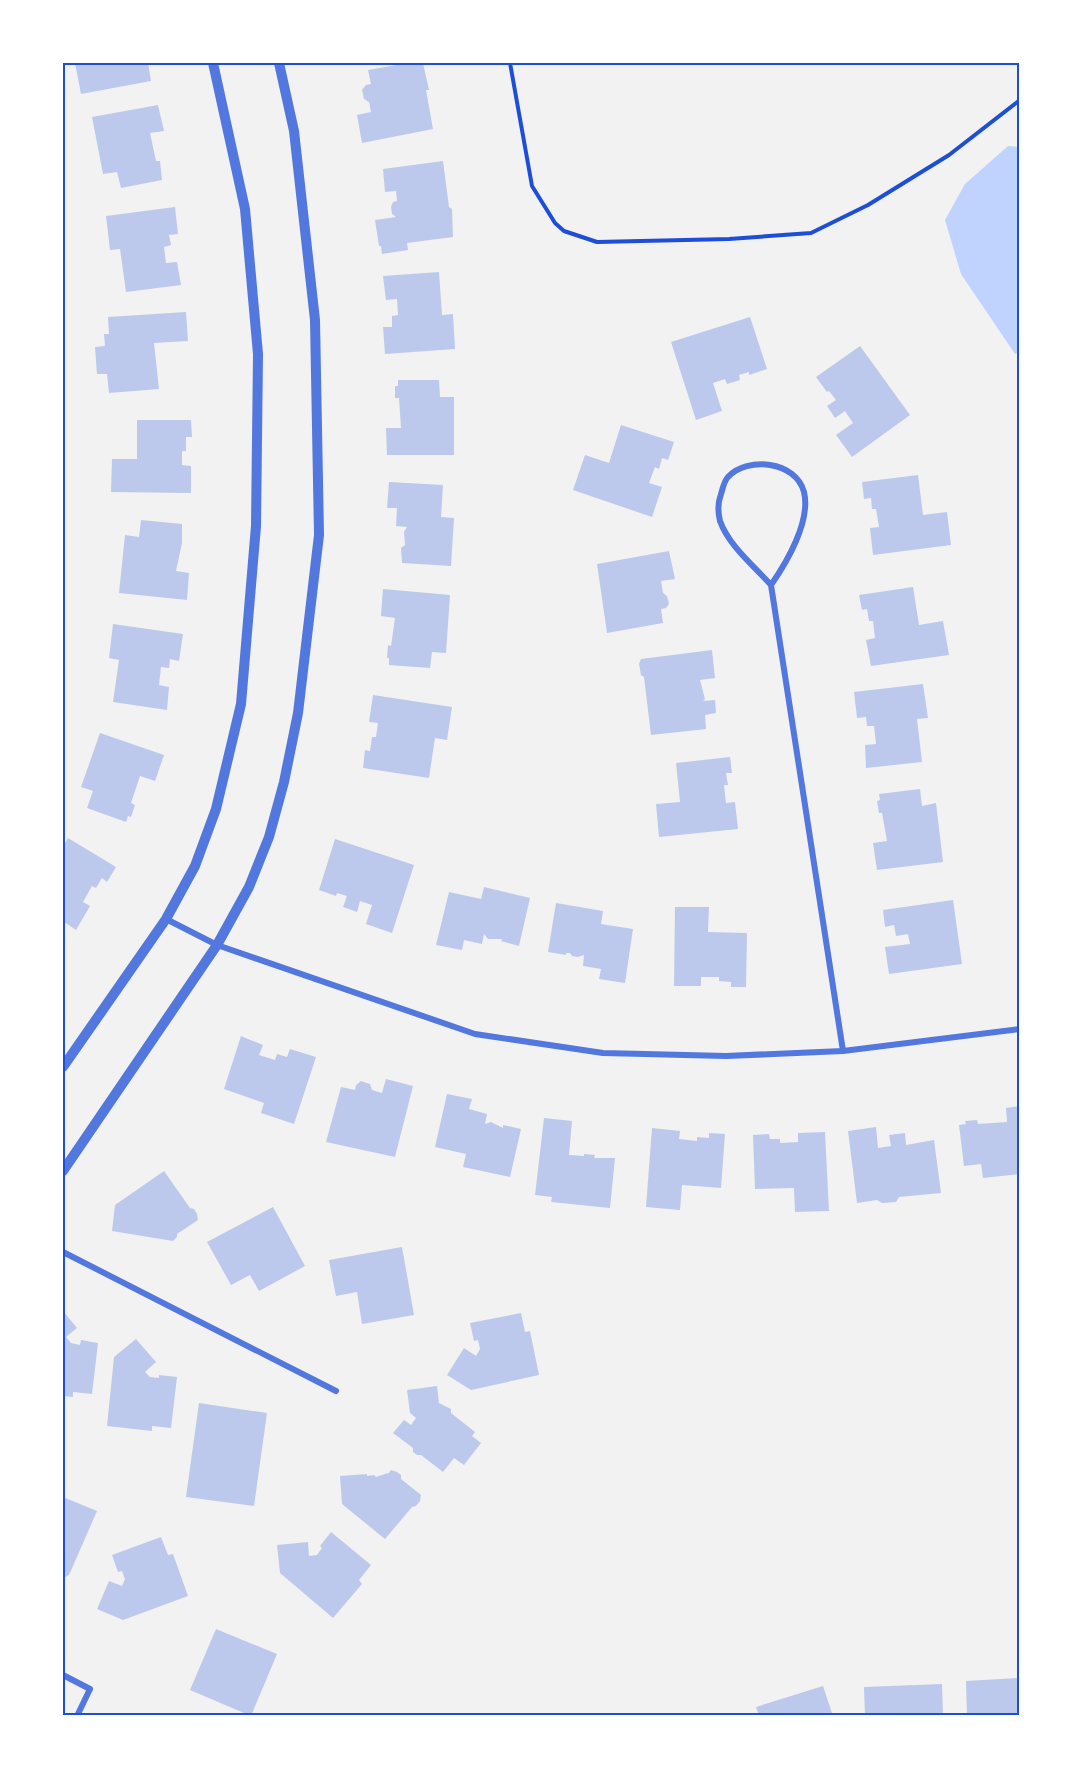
<svg xmlns="http://www.w3.org/2000/svg" width="1083" height="1779" viewBox="0 0 1083 1779" font-family="Mulish,sans-serif">
<style>
.water{fill:#bfd3fe}
.building{fill:#bdc9ec}
.lines{fill:none;stroke-linecap:round;stroke-linejoin:round}
.path{stroke:#1d4ed8;stroke-width:4}
.minor{stroke:#5277de;stroke-width:6}
.tertiary{stroke:#5277de;stroke-width:10}
.neatline{fill:none;stroke:#1d4ed8;stroke-width:2}
</style>
<rect width="100%" height="100%" fill="#f2f2f2"/>
<path class="water" d="M1008 146 1020 147V353L1015 354 961 274 945 220 965 184Z"/>
<path class="building" d="M75 63H148L151 81 81 94Z
M408 63H423L429 90H426L433 129 362 143 357 115 371 112 369 102 364 99 362 90 366 85 371 84 368 70Z
M158 105 164 131 150 133 156 161H160L162 180 121 188 117 172 103 174 92 117Z
M443 161 449 207 452 209 453 237 407 243 408 250 382 254 381 246H379L375 220 396 217 392 214 391 207 393 202 397 201 396 191 385 192 383 169Z
M175 207 178 234 169 235 171 245 164 247 166 263 177 262 181 285 126 292 120 249 110 250 106 216Z
M439 272 442 315 453 314 455 349 385 354 383 327H392V316L398 315 397 299 386 300 383 276Z
M186 312 188 341 154 343 159 389 109 393 107 374H97L95 347 105 346 104 334H109L108 317Z
M750 317 767 369 749 375V372L739 375 740 380 727 384 725 379 713 383 722 411 696 420 671 342Z
M860 346 910 415 852 457 836 435 853 423 845 411 835 418 827 406 836 400 829 391 827 392 816 377Z
M398 380H439L440 397H454V455H387L386 428H401L399 398H395V386H398Z
M137 420H191L192 437H186V451H182V465L191 466V493L111 492 112 459H137Z
M621 425 674 442 668 460 662 458 659 469 655 467 649 483 662 487 652 517 573 490 585 455 609 463Z
M918 475 923 515 947 512 951 545 873 555 870 528 879 527 876 509H872L871 498 864 499 862 482Z
M389 482 443 485 441 517 454 518 451 566 402 563 401 548 405 545 404 532 407 527 396 526 397 508H387Z
M141 520 182 524V543L176 571 189 573 187 600 119 593 125 535 139 537Z
M669 551 675 579 661 581 663 593 667 596 669 604 666 608 661 609 663 623 607 633 597 564Z
M913 587 919 625 943 621 949 655 871 666 866 640 875 638 873 621H869L867 609 862 610 859 595Z
M383 589 450 595 446 653 432 652 430 668 389 665V658H387L388 645 391 646 395 618 381 616Z
M113 624 183 634 179 661 170 659 169 668 161 667 159 685 169 687 167 710 113 702 119 660 109 658Z
M712 650 715 678 700 680 705 699 703 701 715 700 716 713 705 715 706 729 651 735 644 677 641 675 639 664 641 659Z
M923 684 928 718 917 719 922 762 866 768 865 745 876 744 874 726H867L866 717 857 718 854 692Z
M373 695 452 707 447 740 435 738 429 778 363 768 365 750 370 751 372 737H376L378 723 369 722Z
M100 733 164 755 155 781 140 776 131 803 135 805 131 817 128 816 126 822 87 808 93 791 81 787Z
M730 757 732 773H726L728 785H724L726 803 735 802 738 829 659 837 656 804 680 802 676 763Z
M920 789 922 806 936 803 943 862 877 870 873 843 887 841 882 813H879L877 801 880 800 879 794Z
M68 838 116 867 107 882 102 878 96 888 92 886 83 902 90 906 76 930 63 921V847Z
M335 839 414 865 392 933 366 924 372 905 360 901 357 912 343 907 347 896 337 893 336 896 319 890Z
M484 887 530 898 519 946 501 941 502 939H488L484 934 482 944 464 940 462 950 436 945 449 892 481 899Z
M953 900 962 964 889 974 885 947 910 944 908 934 896 936 894 925 885 927 883 910Z
M556 903 603 911 601 924 633 929 625 983 599 979 601 969 583 966 584 955 578 957 572 956 570 953H566V955L548 952Z
M675 907H709L708 932 747 933 746 987H731V982L719 981V977H701V986H674Z
M241 1036 263 1045 259 1055 275 1060 277 1054 287 1057 290 1049 316 1057 294 1124 261 1113 264 1103 224 1089Z
M386 1079 413 1086 395 1157 326 1142 341 1087 355 1090 356 1085 361 1081 370 1084 372 1090 382 1093Z
M447 1094 472 1099 469 1109 487 1114 485 1124 491 1122 503 1128V1125L521 1129 510 1177 463 1167 466 1154 435 1147Z
M1020 1106V1174L983 1178 981 1164 964 1166 959 1125 966 1124 965 1121 977 1120 978 1124 1007 1122 1006 1108Z
M544 1118 572 1121 569 1155 584 1156V1154L595 1155 594 1158H615L610 1208 551 1202 552 1197 535 1195Z
M876 1127 878 1148 891 1146 889 1135 905 1133 906 1145 934 1140 941 1193 899 1197 896 1202 882 1203 877 1200 857 1203 848 1131Z
M652 1128 680 1131 679 1139 697 1141V1137L709 1138V1133L725 1134 721 1188 682 1185 680 1210 646 1207Z
M825 1132 829 1211 795 1212 794 1188 755 1189 753 1135 769 1134 770 1139H780V1143L798 1142V1133Z
M164 1171 190 1208 194 1209 197 1214 198 1220 177 1234V1237L173 1241 112 1231 115 1205Z
M273 1207 305 1266 259 1291 250 1275 231 1285 207 1242Z
M402 1247 414 1315 362 1324 357 1292 336 1296 329 1260Z
M63 1311 77 1328 66 1337 71 1343 80 1345 81 1340 98 1343 92 1394 73 1392V1397L63 1396Z
M521 1313 525 1332 530 1331 539 1375 471 1390 447 1375 464 1348 476 1356 480 1349 478 1340 474 1341 470 1323Z
M136 1339 156 1362 145 1372 150 1377 159 1378V1375L177 1377 171 1428 152 1426V1431L107 1426 114 1357Z
M437 1386 439 1403 451 1409V1413L475 1432 472 1436 481 1443 464 1465 454 1458 443 1472 421 1455H417L413 1452V1448L393 1433 404 1420 411 1425 416 1418 410 1413 407 1390Z
M199 1403 267 1413 254 1506 186 1497Z
M391 1470 397 1472 401 1475V1479L421 1495 420 1501 416 1506 412 1507 385 1539 342 1504 340 1476 367 1474V1476L374 1475 376 1477 388 1473V1474Z
M63 1497 97 1511 69 1575 63 1578Z
M331 1532 371 1565 359 1580 362 1584 333 1618 280 1573 277 1545 308 1542 309 1556 317 1555 322 1548 320 1546Z
M161 1537 168 1555 173 1554 188 1596 123 1620 97 1609 109 1581 122 1586 125 1579 122 1571 118 1572 112 1555Z
M216 1629 277 1654 251 1716 190 1690Z
M1020 1678V1716H967L966 1681Z
M942 1684 943 1716H865L864 1687Z
M823 1686 833 1716H759L756 1707Z"/>
<g class="lines">
<path class="path" d="M510 63 532 186 555 223 564 231 597 242 729 239 811 233 868 205 949 155 1020 100"/>
<path class="minor" d="M771 585C754 566 729 546 720 521 718 513 718 502 721 494 723 488 724 481 728 477 747 456 796 461 804 492 811 521 787 562 771 585L843 1051
M166 919 217 945 475 1034 603 1053 726 1056 843 1051 1020 1029
M63 1252 336 1391
M63 1675 90 1689 77 1716"/>
<path class="tertiary" d="M63 1067 166 919 195 866 216 809 241 704 256 526 258 354 245 209 213 63
M63 1171 217 945 249 887 269 837 284 782 298 713 319 535 315 320 294 131 279 63"/>
</g>
<rect width="1083" height="1779" fill="none" stroke="#ffffff" stroke-width="129"/>
<rect x="64" y="64" width="954" height="1650" class="neatline"/>
</svg>
